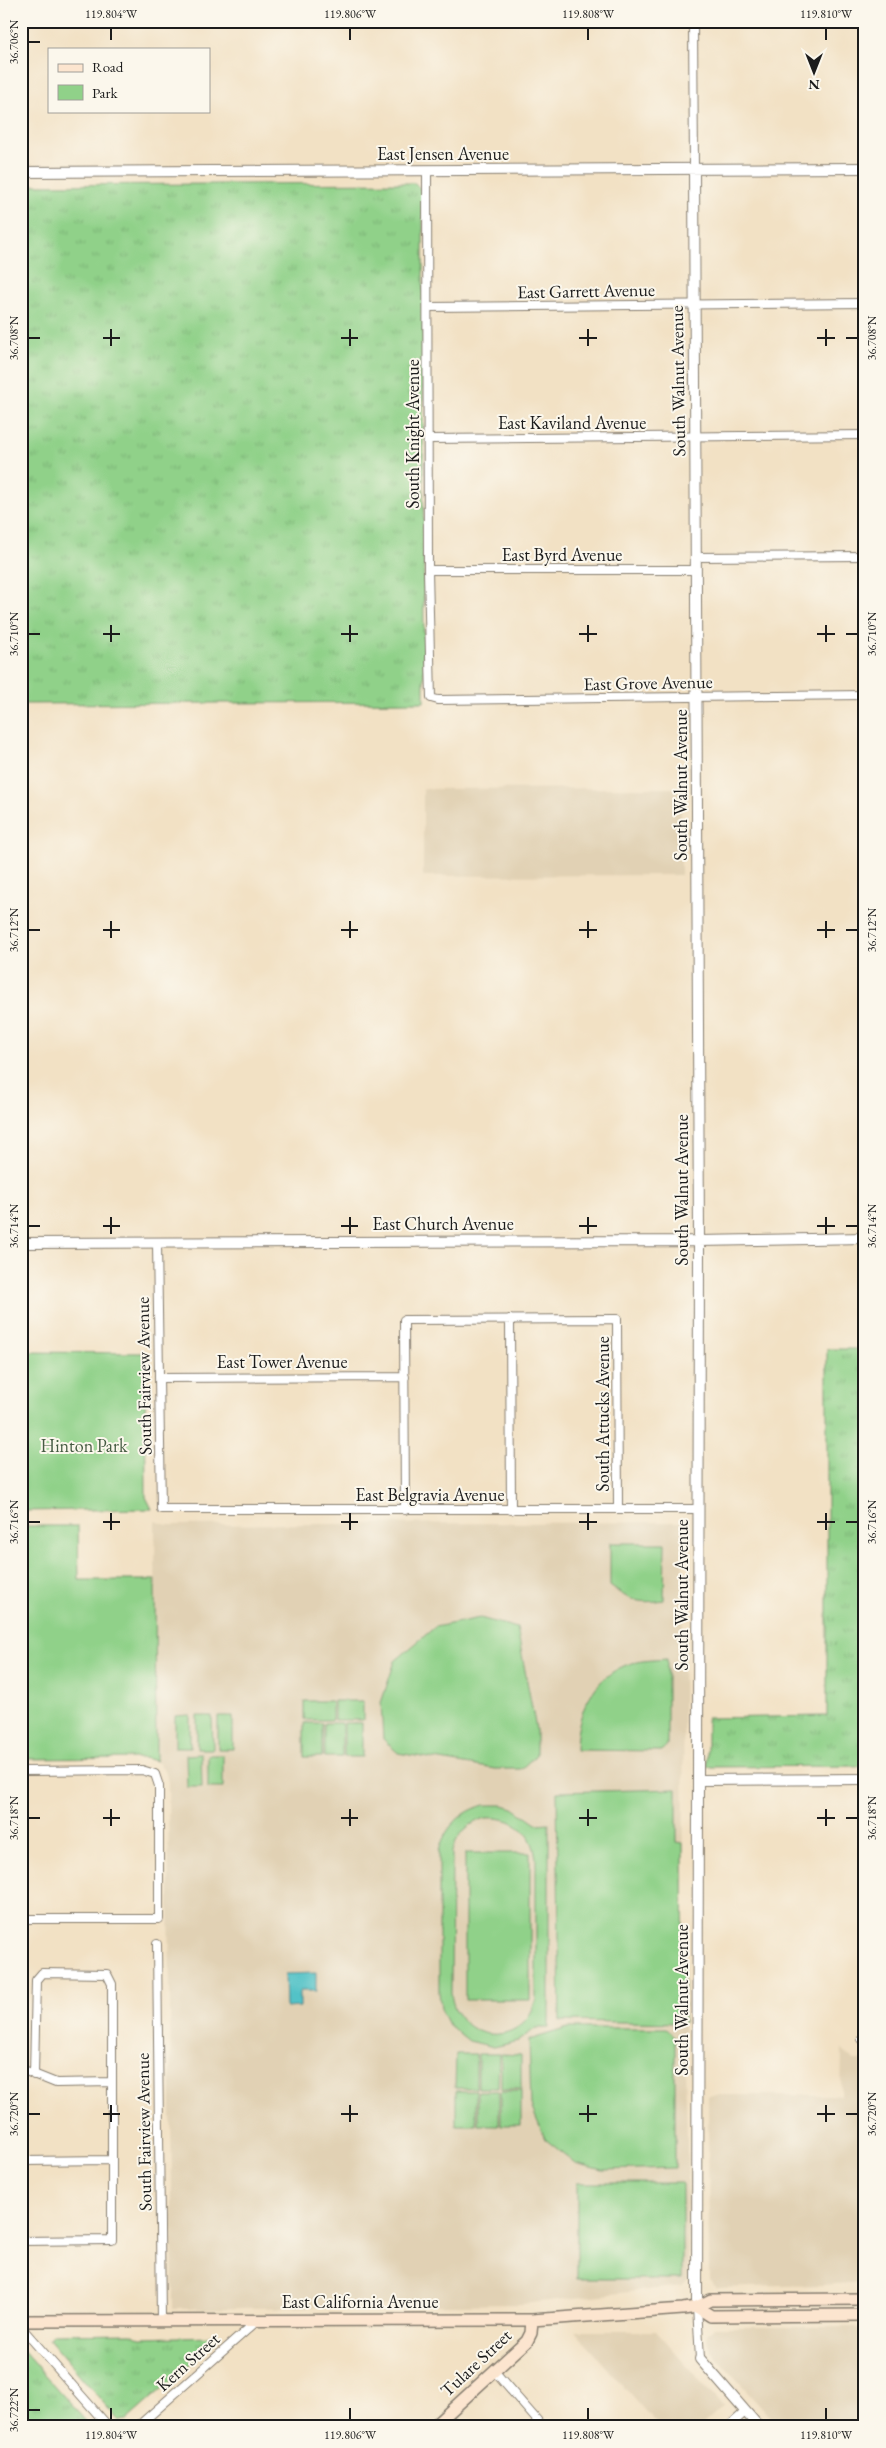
<svg xmlns="http://www.w3.org/2000/svg" width="886" height="2448" viewBox="0 0 886 2448" font-family="'EB Garamond',serif">
<style>
.built{fill:#e1d1b4}
.grass{fill:url(#grass-tufts);stroke:#567652}
.park{fill:#90d189;stroke:#567652;fill-rule:evenodd}
.water{fill:#53c2c7;stroke:#386f72}
.lines{fill:none;stroke-linecap:round;stroke-linejoin:round}
.minor-casing{stroke:#877e70;stroke-width:10}
.tertiary-casing{stroke:#877e70;stroke-width:12}
.secondary-casing{stroke:#877e70;stroke-width:14}
.minor{stroke:#fff;stroke-width:8}
.tertiary{stroke:#fff;stroke-width:10}
.secondary{stroke:#fce5cf;stroke-width:11}
.ticks{fill:none;stroke:#1c1c1c;stroke-width:2}
.labels{text-anchor:middle;stroke-width:4;stroke-linejoin:round;paint-order:stroke}
.street-label{font-size:18px;fill:#1c1c1c;stroke:#fbf7ec}
.park-label{font-size:18px;fill:#455b42;stroke:#fbf7ec}
.neatline{fill:none;stroke:#1c1c1c;stroke-width:2}
.ticks-label{font-size:12px;text-anchor:middle;fill:#1c1c1c}
</style>
<defs>
<pattern id="grass-tufts" width="24" height="20" patternUnits="userSpaceOnUse" patternTransform="scale(1.25)"><rect width="24" height="20" fill="#90d189"/><path d="M3 7l-1-3M5 7V3M7 7l1-3M15 17l-1-3M17 17v-4M19 17l1-3" fill="none" stroke="#7cb376"/></pattern>
</defs>
<rect width="100%" height="100%" fill="#fbf7ec"/>
<filter id="ink" filterUnits="userSpaceOnUse"><feTurbulence type="fractalNoise" baseFrequency=".02" numOctaves="2"/><feDisplacementMap in="SourceGraphic" scale="10" xChannelSelector="R" yChannelSelector="G"/><feConvolveMatrix kernelMatrix="1 2 1 2 8 2 1 2 1" color-interpolation-filters="sRGB"/></filter>
<filter id="wash" filterUnits="userSpaceOnUse"><feTurbulence type="fractalNoise" baseFrequency=".0096" numOctaves="4" result="noise"/><feDisplacementMap in="SourceGraphic" scale="20" xChannelSelector="R" yChannelSelector="G"/><feGaussianBlur stdDeviation="1.12" result="paint"/><feColorMatrix in="noise" values="0 0 0 0 0 0 0 0 0 0 0 0 0 0 0 0 0 1.4 0 .05"/><feComposite in="paint" operator="in"/></filter>
<g filter="url(#wash)">
<rect width="100%" height="100%" fill="#f2e1c4"/>
<path class="built" d="M681 788V875L423 876V789Z
M155 1521 167 1525 683 1522 684 2023 688 2181V2280L682 2286 522 2304 173 2309 168 1782 165 1770 156 1761Z
M842 2049 847 2056 854 2060H865V2282L822 2285 717 2288 709 2280 708 2095H841Z
M714 2327H865V2427H780L711 2351 708 2345 707 2334Z
M575 2331H656L723 2407 701 2427H659Z"/>
<path class="grass" d="M415 183 423 192 424 702 21 704V185Z
M827 1349H865V1766L707 1767V1718L827 1716Z
M132 2333 140 2338 213 2336 216 2341 127 2420 119 2421 49 2339 52 2334Z
M21 2348 91 2427H21Z"/>
<path class="park" d="M21 1352 145 1353 146 1497 152 1509 21 1511Z
M21 1526H78L79 1580H155L156 1761 144 1758 21 1759Z
M610 1543H665L664 1600C639 1604 630 1601 610 1586Z
M480 1618 517 1628 536 1729V1755L521 1769H495L398 1753 383 1739 381 1703 395 1661 435 1627Z
M667 1659V1745L662 1751 576 1750C576 1713 594 1674 632 1663 643 1660 656 1660 667 1659Z
M304 1701H332V1720H304Z
M334 1701H363V1720H334Z
M190 1715V1748H175V1716Z
M197 1716H212L213 1749H197Z
M218 1716H233V1749H218Z
M304 1723H322V1757H304Z
M324 1723H342V1757H324Z
M344 1723H362V1757H344Z
M201 1754 202 1787H187L186 1755Z
M208 1755H223V1788H208Z
M677 1789V1842L683 1843 684 2023 560 2021 557 1792Z
M484 1805H503L513 1808 536 1824 549 1823V2028H536L519 2041 494 2047 469 2041 449 2025 441 2009 439 1992V1850C446 1826 461 1812 484 1805ZM486 1818C514 1816 534 1832 536 1860V1999C524 2050 455 2044 451 1992L452 1852C457 1834 468 1823 486 1818Z
M465 1853H530V2000H465Z
M568 2028H666L675 2037V2168L602 2170 575 2163 545 2139 531 2106 529 2040Z
M456 2054H476V2088H455Z
M478 2054H499L498 2088H478Z
M501 2054 521 2055V2089H501Z
M456 2091H476V2125H456Z
M478 2091H499V2125H478Z
M501 2091H521V2125H501Z
M577 2183H682V2279H577Z"/>
<path class="water" d="M316 1973V1991H300V2007L286 2008 285 1974Z"/>
</g>
<g filter="url(#ink)">
<g class="lines">
<g class="minor-casing">
<path id="minor" d="M693 21 694 169
M427 170 428 570 431 698 438 700 865 695
M428 307 865 303
M429 439 865 435
M696 557 865 556
M428 570H696
M157 1243 161 1509H699
M510 1319 511 1510
M159 1378 405 1377
M405 1510 404 1320 617 1319 618 1509
M21 1771 142 1770 155 1774 159 1786V1919H21
M157 1944 161 2320
M862 2039 865 2041
M21 2069 56 2083 112 2082
M23 2161 112 2160
M21 2241 112 2240V1984L107 1974 42 1973 36 1980 34 2075
M697 2307 700 2359
M21 2327 109 2427
M495 2372 543 2427
M137 2427 257 2321
M728 2427 745 2412"/>
</g>
<g class="tertiary-casing">
<path id="tertiary" d="M694 169 699 1241 697 2307
M21 172 865 168
M21 1243 699 1241 865 1238
M699 1780 865 1779
M700 2359 759 2427"/>
</g>
<g class="secondary-casing">
<path id="secondary" d="M697 2307 711 2316 865 2315
M21 2321 532 2320 683 2309 697 2307 711 2300 865 2299
M433 2427 527 2341 531 2333 532 2320"/>
</g>
<use href="#minor" class="minor"/>
<use href="#tertiary" class="tertiary"/>
<use href="#secondary" class="secondary"/>
</g>
</g>
<path class="ticks" d="M111 28V40M350 28V40M588 28V40M826 28V40M28 42H40M111 329V346M350 329V346M588 329V346M826 329V346M28 338H40M103 338H120M341 338H358M579 338H597M817 338H835M846 338H858M111 625V642M350 625V642M588 625V642M826 625V642M28 634H40M103 634H120M341 634H358M579 634H597M817 634H835M846 634H858M111 921V938M350 921V938M588 921V938M826 921V938M28 930H40M103 930H120M341 930H358M579 930H597M817 930H835M846 930H858M111 1217V1234M350 1217V1234M588 1217V1234M826 1217V1234M28 1226H40M103 1226H120M341 1226H358M579 1226H597M817 1226H835M846 1226H858M111 1513V1530M350 1513V1530M588 1513V1530M826 1513V1530M28 1522H40M103 1522H120M341 1522H358M579 1522H597M817 1522H835M846 1522H858M111 1809V1826M350 1809V1826M588 1809V1826M826 1809V1826M28 1818H40M103 1818H120M341 1818H358M579 1818H597M817 1818H835M846 1818H858M111 2105V2122M350 2105V2122M588 2105V2122M826 2105V2122M28 2114H40M103 2114H120M341 2114H358M579 2114H597M817 2114H835M846 2114H858M111 2408V2420M350 2408V2420M588 2408V2420M826 2408V2420M28 2410H40"/>
<g class="labels">
<g class="street-label">
<text x="443" y="160">East Jensen Avenue</text>
<text transform="translate(586 291) rotate(-1)" y="6">East Garrett Avenue</text>
<text transform="translate(678 381) rotate(-91)" y="6">South Walnut Avenue</text>
<text x="572" y="429">East Kaviland Avenue</text>
<text transform="translate(413 434) rotate(-90)" y="6">South Knight Avenue</text>
<text x="562" y="561">East Byrd Avenue</text>
<text transform="translate(648 683) rotate(-1)" y="6">East Grove Avenue</text>
<text transform="translate(681 785) rotate(-90)" y="6">South Walnut Avenue</text>
<text transform="translate(682 1190) rotate(-90)" y="6">South Walnut Avenue</text>
<text x="443" y="1230">East Church Avenue</text>
<text x="282" y="1368">East Tower Avenue</text>
<text transform="translate(144 1376) rotate(-91)" y="6">South Fairview Avenue</text>
<text transform="translate(603 1414) rotate(-90)" y="6">South Attucks Avenue</text>
<text x="430" y="1501">East Belgravia Avenue</text>
<text transform="translate(682 1595) rotate(-90)" y="6">South Walnut Avenue</text>
<text transform="translate(682 2000) rotate(-90)" y="6">South Walnut Avenue</text>
<text transform="translate(144 2132) rotate(-91)" y="6">South Fairview Avenue</text>
<text x="360" y="2308">East California Avenue</text>
<text transform="translate(188 2362) rotate(-42)" y="6">Kern Street</text>
<text transform="translate(476 2363) rotate(-43)" y="6">Tulare Street</text>
</g>
<g class="park-label">
<text x="84" y="1452">Hinton Park</text>
</g>
</g>
<rect width="886" height="2448" fill="none" stroke="#fbf7ec" stroke-width="55"/>
<rect x="48" y="48" width="162" height="65" fill="#fbf7ec" stroke="#a29f99"/>
<rect x="58" y="64" width="25" height="8" fill="#fce5cf" stroke="#a29f99"/>
<text x="92" y="72" font-size="15" fill="#1c1c1c">Road</text>
<rect x="58" y="85" width="25" height="15" fill="#90d189" stroke="#a29f99"/>
<text x="92" y="98" font-size="15" fill="#1c1c1c">Park</text>
<g transform="translate(814 72) rotate(180)" stroke="#fbf7ec" stroke-width="4" paint-order="stroke">
<path d="M0-4L9 19L0 12L-9 19Z" fill="#1c1c1c"/>
<text y="-8" font-size="14" font-weight="bold" text-anchor="middle" fill="#1c1c1c">N</text>
</g>
<rect x="28" y="28" width="830" height="2392" class="neatline"/>
<g class="ticks-label">
<text x="111" y="18">119.804°W</text>
<text x="350" y="18">119.806°W</text>
<text x="588" y="18">119.808°W</text>
<text x="826" y="18">119.810°W</text>
<text transform="translate(14 42) rotate(-90)" y="4">36.706°N</text>
<text transform="translate(872 338) rotate(-90)" y="4">36.708°N</text>
<text transform="translate(14 338) rotate(-90)" y="4">36.708°N</text>
<text transform="translate(872 634) rotate(-90)" y="4">36.710°N</text>
<text transform="translate(14 634) rotate(-90)" y="4">36.710°N</text>
<text transform="translate(872 930) rotate(-90)" y="4">36.712°N</text>
<text transform="translate(14 930) rotate(-90)" y="4">36.712°N</text>
<text transform="translate(14 1226) rotate(-90)" y="4">36.714°N</text>
<text transform="translate(872 1226) rotate(-90)" y="4">36.714°N</text>
<text transform="translate(14 1522) rotate(-90)" y="4">36.716°N</text>
<text transform="translate(872 1522) rotate(-90)" y="4">36.716°N</text>
<text transform="translate(872 1818) rotate(-90)" y="4">36.718°N</text>
<text transform="translate(14 1818) rotate(-90)" y="4">36.718°N</text>
<text transform="translate(872 2114) rotate(-90)" y="4">36.720°N</text>
<text transform="translate(14 2114) rotate(-90)" y="4">36.720°N</text>
<text transform="translate(14 2410) rotate(-90)" y="4">36.722°N</text>
<text x="111" y="2439">119.804°W</text>
<text x="350" y="2439">119.806°W</text>
<text x="588" y="2439">119.808°W</text>
<text x="826" y="2439">119.810°W</text>
</g>
</svg>
